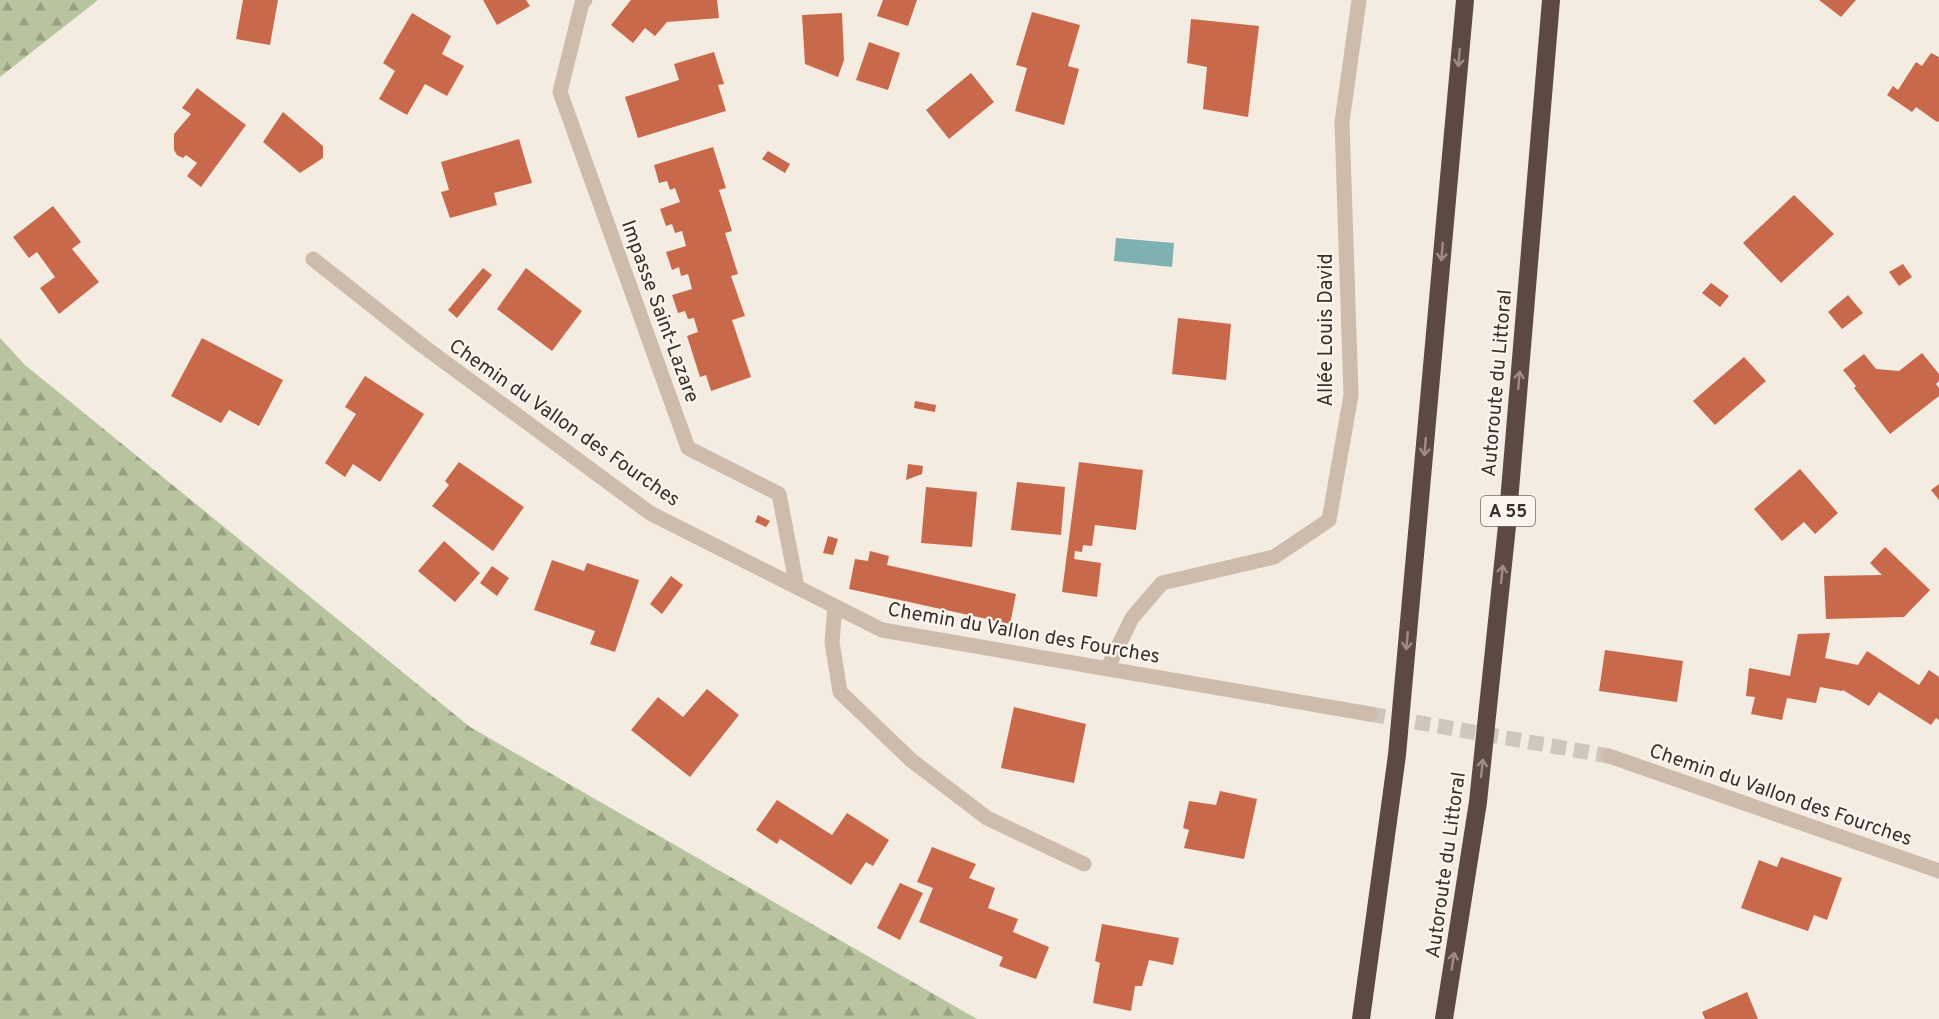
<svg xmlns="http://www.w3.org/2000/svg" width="1939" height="1019" viewBox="0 0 1939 1019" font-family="Overpass,sans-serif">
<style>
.forest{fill:url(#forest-firs)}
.water{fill:#7fb0b2}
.building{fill:#c8694b}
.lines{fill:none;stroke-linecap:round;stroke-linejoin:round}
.street-tunnel{stroke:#cfc6bd;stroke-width:15;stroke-dasharray:15 8;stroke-linecap:butt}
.street{stroke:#cdbbac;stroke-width:15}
.highway{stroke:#5c4a42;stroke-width:18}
.oneway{stroke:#9c8e87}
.labels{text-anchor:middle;stroke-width:4.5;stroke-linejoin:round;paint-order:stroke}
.shield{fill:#fbf5ee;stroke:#756b66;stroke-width:1.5}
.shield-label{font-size:18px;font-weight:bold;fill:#3b302b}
.street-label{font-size:20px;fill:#3b302b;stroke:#fbf5ee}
</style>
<defs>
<pattern id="forest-firs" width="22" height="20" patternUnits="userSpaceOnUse" patternTransform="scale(1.5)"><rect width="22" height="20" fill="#b8c4a0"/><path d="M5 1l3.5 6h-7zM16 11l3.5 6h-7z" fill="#97a083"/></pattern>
</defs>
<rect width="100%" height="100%" fill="#f4ebe1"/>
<path class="forest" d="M0 0H98L0 77Z
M0 338 25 365 470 727 977 1019H0Z"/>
<path class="water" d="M1116 238 1174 243 1172 267 1114 261Z"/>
<path class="building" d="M243 0H278L270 45 236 39Z
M483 0H526L530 6 497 25Z
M631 0H717L719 18 667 22 655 36 645 28 633 43 611 25Z
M883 0H917L908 26 877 16Z
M1819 0H1856L1841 17Z
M1032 12 1080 25 1068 66 1079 69 1064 125 1015 111 1027 68 1016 65Z
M412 13 451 36 442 54 464 66 447 96 425 84 407 115 379 99 395 71 383 63Z
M842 13 844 60 838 77 805 64 802 15Z
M1191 19 1259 26 1248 117 1203 109 1207 67 1187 63Z
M869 42 900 53 888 90 856 80Z
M714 52 724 84 718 85 726 111 638 138 625 97 679 80 674 64Z
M1931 53 1939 57V121L1937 122 1916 107 1912 112 1887 95 1893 86 1898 90 1916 62 1922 66Z
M971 73 994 102 949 139 926 110Z
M197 88 246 125 201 187 187 176 197 163 186 155 183 158 177 155 174 150V134L191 114 182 108Z
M283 112 323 146V158L300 173 263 142Z
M519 139 532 183 494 193 497 205 450 218 441 192 449 190 441 162Z
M713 147 726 188 719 190 732 231 725 233 738 274 731 276 745 316 732 320 751 377 711 391 706 375 700 377 687 336 698 332 694 318 688 319 685 311 678 313 672 295 692 289 688 274 681 276 679 267 672 270 666 252 686 246 682 231 675 233 672 224 666 226 660 209 680 202 675 188 670 190 667 181 659 183 654 165Z
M768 151 790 164 785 173 762 159Z
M1794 195 1834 234 1781 283 1743 243Z
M53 206 81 242 72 249 99 282 59 314 40 288 55 277 37 252 29 258 13 237Z
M1903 264 1912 277 1899 286 1889 272Z
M483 268 492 275 457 318 448 310Z
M526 268 582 311 552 351 497 309Z
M1711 283 1729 296 1720 307 1702 293Z
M1848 295 1863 313 1842 329 1828 312Z
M1178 318 1231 324 1226 380 1172 374Z
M202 338 283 380 259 426 229 410 221 423 171 396Z
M1922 353 1939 374V381L1936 384 1939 388V396L1890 434 1854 388 1856 386 1843 370 1864 354 1876 369 1899 371Z
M1744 357 1766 381 1715 425 1693 401Z
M365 376 424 414 380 482 353 464 345 477 325 463 356 414 345 407Z
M915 401 936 405 935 412 914 408Z
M459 462 524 507 493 551 432 506 449 485 445 481Z
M1079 462 1143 470 1136 530 1095 525 1092 546 1083 545 1082 552 1075 551 1074 559 1101 563 1097 597 1062 592Z
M908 464 923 466 922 474 906 480Z
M1800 469 1838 513 1815 534 1804 522 1782 541 1754 509Z
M1017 482 1065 487 1061 535 1011 530Z
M1939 484V500L1931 490Z
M926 487 977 492 972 547 921 543Z
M758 515 770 521 766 527 755 522Z
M828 536 838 539 833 555 823 553Z
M444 541 480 573 455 602 418 571Z
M1885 547 1930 590 1904 617 1826 619 1824 576 1882 575 1870 563Z
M870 551 889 556 887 565 1016 594 1010 624 849 589 855 559 868 561Z
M552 560 584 571 587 563 639 580 615 652 590 644 595 631 534 610Z
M492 566 509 578 497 596 480 583Z
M671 576 683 585 662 614 650 604Z
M1830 633 1825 658 1858 665 1867 651 1919 685 1929 670 1939 677V720L1936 718 1931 725 1879 692 1869 706 1843 690 1842 691 1820 687 1816 703 1787 698 1782 720 1751 714 1755 697 1746 696 1749 668 1790 676 1798 634Z
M1605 650 1683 661 1677 702 1599 691Z
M707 689 739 715 690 777 631 730 658 697 683 717Z
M1014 707 1086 724 1074 783 1001 768Z
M1220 791 1257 799 1244 859 1184 848 1189 830 1183 828 1189 801 1216 805Z
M777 800 832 835 847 813 889 840 873 866 866 862 851 885 780 839 777 844 756 830Z
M932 847 976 864 969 878 995 888 988 908 1018 919 1013 932 1049 947 1036 979 999 966 1003 957 919 922 933 888 917 882Z
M1781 857 1842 878 1827 920 1814 915 1808 931 1741 908 1759 860 1777 867Z
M900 883 923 893 900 940 877 928Z
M1102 924 1179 938 1173 965 1149 960 1142 986H1135L1131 1011 1093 1003 1100 963 1095 961Z
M1747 992 1758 1019H1705L1702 1012Z"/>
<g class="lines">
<path class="street-tunnel" d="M1370 714 1609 756"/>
<path class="street" d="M585 0 582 3 560 92 688 448 779 494 797 587
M313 259 423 346 650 513 882 630 1370 714
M835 607 832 642 840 692 911 760 987 818 1084 864
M1107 669 1132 618 1162 583 1274 557 1329 520 1351 395 1342 122 1359 0
M1609 756 1939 871"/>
<path class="highway" d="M1361 1019 1397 755 1465 0
M1444 1019 1478 802 1507 526 1551 0"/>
</g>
<defs><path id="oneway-shaft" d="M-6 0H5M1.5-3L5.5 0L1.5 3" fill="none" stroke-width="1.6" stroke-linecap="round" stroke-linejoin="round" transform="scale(1.5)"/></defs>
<g class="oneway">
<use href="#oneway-shaft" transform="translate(1459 58) rotate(95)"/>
<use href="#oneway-shaft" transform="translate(1442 252) rotate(95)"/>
<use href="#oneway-shaft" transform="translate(1519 380) rotate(-85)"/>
<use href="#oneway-shaft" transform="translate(1425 447) rotate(95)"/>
<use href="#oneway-shaft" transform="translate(1502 574) rotate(-84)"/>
<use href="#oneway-shaft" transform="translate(1407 641) rotate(95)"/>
<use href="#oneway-shaft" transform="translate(1482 768) rotate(-84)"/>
<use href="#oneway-shaft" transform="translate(1453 961) rotate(-81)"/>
</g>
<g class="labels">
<rect class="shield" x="1481" y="496" width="54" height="30" rx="4.5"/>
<g class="shield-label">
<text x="1508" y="517">A 55</text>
</g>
<g class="street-label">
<text transform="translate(661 311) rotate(70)" y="7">Impasse Saint-Lazare</text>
<text transform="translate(1325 330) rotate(-90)" y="7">Allée Louis David</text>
<text transform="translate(1496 383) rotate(-85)" y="7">Autoroute du Littoral</text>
<text transform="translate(565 422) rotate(35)" y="7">Chemin du Vallon des Fourches</text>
<text transform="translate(1024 632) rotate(10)" y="7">Chemin du Vallon des Fourches</text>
<text transform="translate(1781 794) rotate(19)" y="7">Chemin du Vallon des Fourches</text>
<text transform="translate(1445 865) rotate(-82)" y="7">Autoroute du Littoral</text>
</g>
</g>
</svg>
